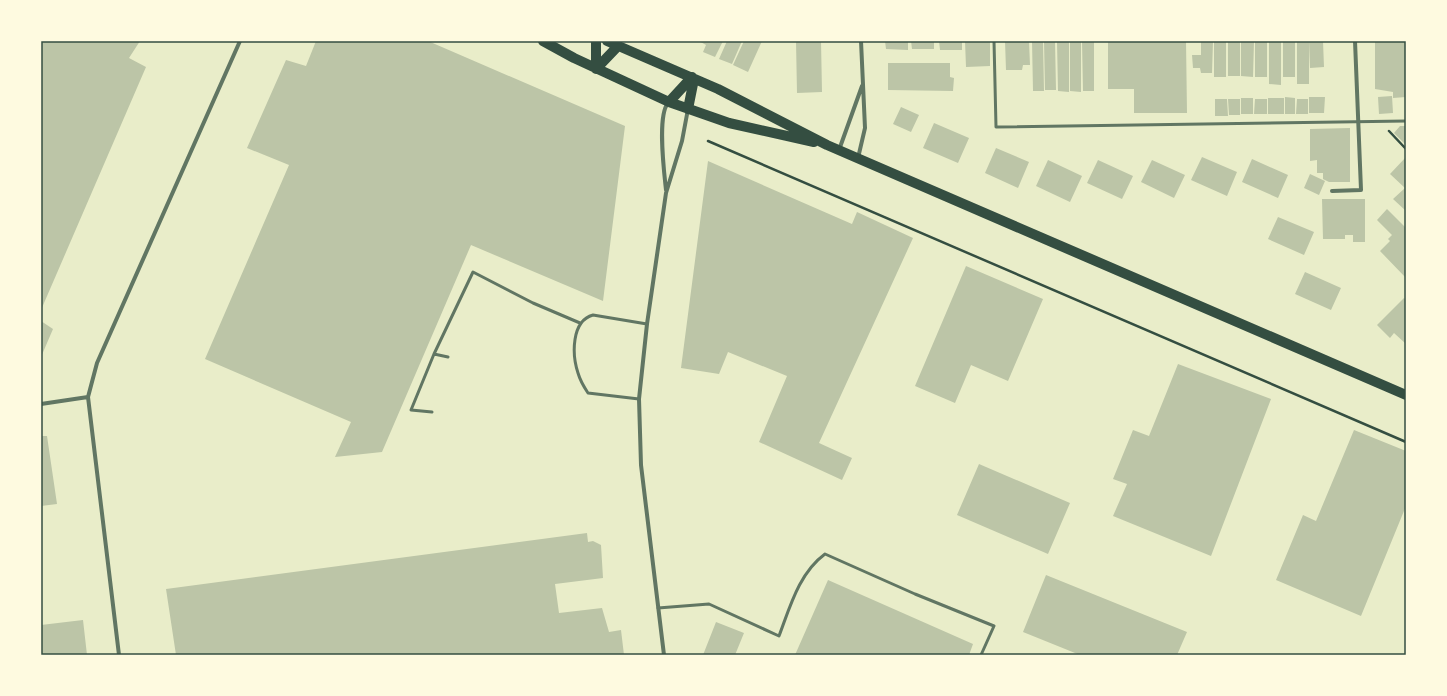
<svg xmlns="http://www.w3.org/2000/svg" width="1447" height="696" viewBox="0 0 1447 696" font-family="'Titillium Web',sans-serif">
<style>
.building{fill:#bcc5a7}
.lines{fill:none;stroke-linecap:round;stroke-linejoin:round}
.path{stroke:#344e41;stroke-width:2.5}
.service{stroke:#617663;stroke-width:3}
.minor{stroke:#617663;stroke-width:4}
.primary{stroke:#344e41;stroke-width:10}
.neatline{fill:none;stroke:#344e41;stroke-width:1.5}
</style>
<rect width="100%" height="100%" fill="#e9edc9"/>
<path class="building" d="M41 41H140L129 58 146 67 41 310Z
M316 41H428L625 126 603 301 471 245 382 452 335 457 351 422 205 359 289 165 247 148 286 60 306 66Z
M699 41H723L715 57 703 52 706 45Z
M727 41H742L732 64 719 59Z
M744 41H762L748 72 733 65Z
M796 41H821L822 92 797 93Z
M885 41H908V50L886 49Z
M911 41H934V49H912Z
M939 41H962V50H940Z
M965 41H990V66L966 67Z
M1005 41H1029L1030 65H1023L1022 70H1006Z
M1032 41H1043L1044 91H1033Z
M1044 41H1055L1056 90H1045Z
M1057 41H1069V92L1058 91Z
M1070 41H1081V92L1070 91Z
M1082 41H1094V91H1083Z
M1108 41H1186L1187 113H1134V89H1108Z
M1201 41H1213L1212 73H1201L1200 68H1193L1192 55H1201Z
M1214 41H1226V77H1214Z
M1228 41H1240V76H1228Z
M1241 41H1254L1253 77 1241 76Z
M1255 41H1267V77H1255Z
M1269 41H1281V85L1269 84Z
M1283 41H1295V77H1283Z
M1297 41H1309V84H1297Z
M1309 41H1323L1324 67 1310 68Z
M1375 41H1406V97L1393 98V92L1375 89Z
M888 63H950V77L954 78 953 91 888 90Z
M1392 96 1393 113 1379 114 1378 97Z
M1285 97 1295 98V114H1285Z
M1309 97H1325L1324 113H1309Z
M1241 98H1253V114H1241Z
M1268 98H1284V114H1268Z
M1215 99H1227L1228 116H1215Z
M1228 99H1240V115H1229Z
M1255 99H1267V114H1254Z
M1297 99H1308V114H1296Z
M901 107 919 115 911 132 893 124Z
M934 123 969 138 958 163 923 148Z
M1400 126H1406V145L1394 133Z
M1350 128V182H1329L1323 179V173H1317V160L1310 161V129Z
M996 148 1029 162 1018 188 985 173Z
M1202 157 1237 172 1227 196 1191 180Z
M1406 157V211L1393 199 1405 188 1390 174Z
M1252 159 1288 175 1278 198 1242 182Z
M1048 160 1082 176 1070 202 1036 186Z
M1098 160 1133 176 1122 199 1087 183Z
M1152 160 1185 175 1174 198 1141 182Z
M708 161 852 224 857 212 913 238 819 443 852 458 842 480 759 442 787 376 728 352 719 374 681 368Z
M1310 174 1325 181 1319 195 1304 188Z
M1322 199H1365V242H1353V235H1345V239H1323Z
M1387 209 1406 228V278L1380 251 1390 241 1388 239 1392 235 1377 220Z
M1278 217 1314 232 1304 255 1268 239Z
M966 266 1043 299 1008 381 971 365 955 403 915 386Z
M1305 272 1341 288 1331 310 1295 294Z
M1404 298 1406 300V344L1394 333 1390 338 1377 325Z
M41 321 53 329 41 357Z
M1178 364 1271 399 1211 556 1113 516 1127 484 1113 479 1133 430 1149 436Z
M1354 430 1406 451V506L1361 616 1276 580 1303 515 1316 521Z
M41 436H47L57 504 41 506Z
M979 464 1070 503 1048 554 957 515Z
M587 533 588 542 593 541 601 545 603 578 555 584 559 613 602 608 609 632 621 630 624 655H176L166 589Z
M1046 575 1187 632 1177 655H1080L1023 632Z
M828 580 973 644 969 655H795Z
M83 620 87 655H41V625Z
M716 622 744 633 735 655H703Z"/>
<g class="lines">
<path class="path" d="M1389 131 1406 149
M708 141 1406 442"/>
<path class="service" d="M994 41 996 127 1406 121
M434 354 448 357
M639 399 588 393C584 387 580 380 578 373 572 355 571 321 593 315L647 324
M432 412 411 410 434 354 473 272 533 303 580 323
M658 608 709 604 779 636C790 607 799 573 825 554L915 594 994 626 981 655"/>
<path class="minor" d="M839 150 862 86
M858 158 865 128 861 41
M666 190C664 171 657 116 668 103
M1332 191 1361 190 1355 41
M41 404 88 397
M119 655 88 397 97 363 240 41
M664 655 641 465 639 399 647 324 666 193 682 141 688 109"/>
<path class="primary" d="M543 41 574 58 669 102 729 123 814 142
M596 41V69
M607 41 718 89 827 145 1406 395
M596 69 618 46
M669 102 692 77
M688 109 694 79"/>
</g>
<rect width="1447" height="696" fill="none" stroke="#fefae0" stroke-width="84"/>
<rect x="42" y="42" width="1363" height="612" class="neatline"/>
</svg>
